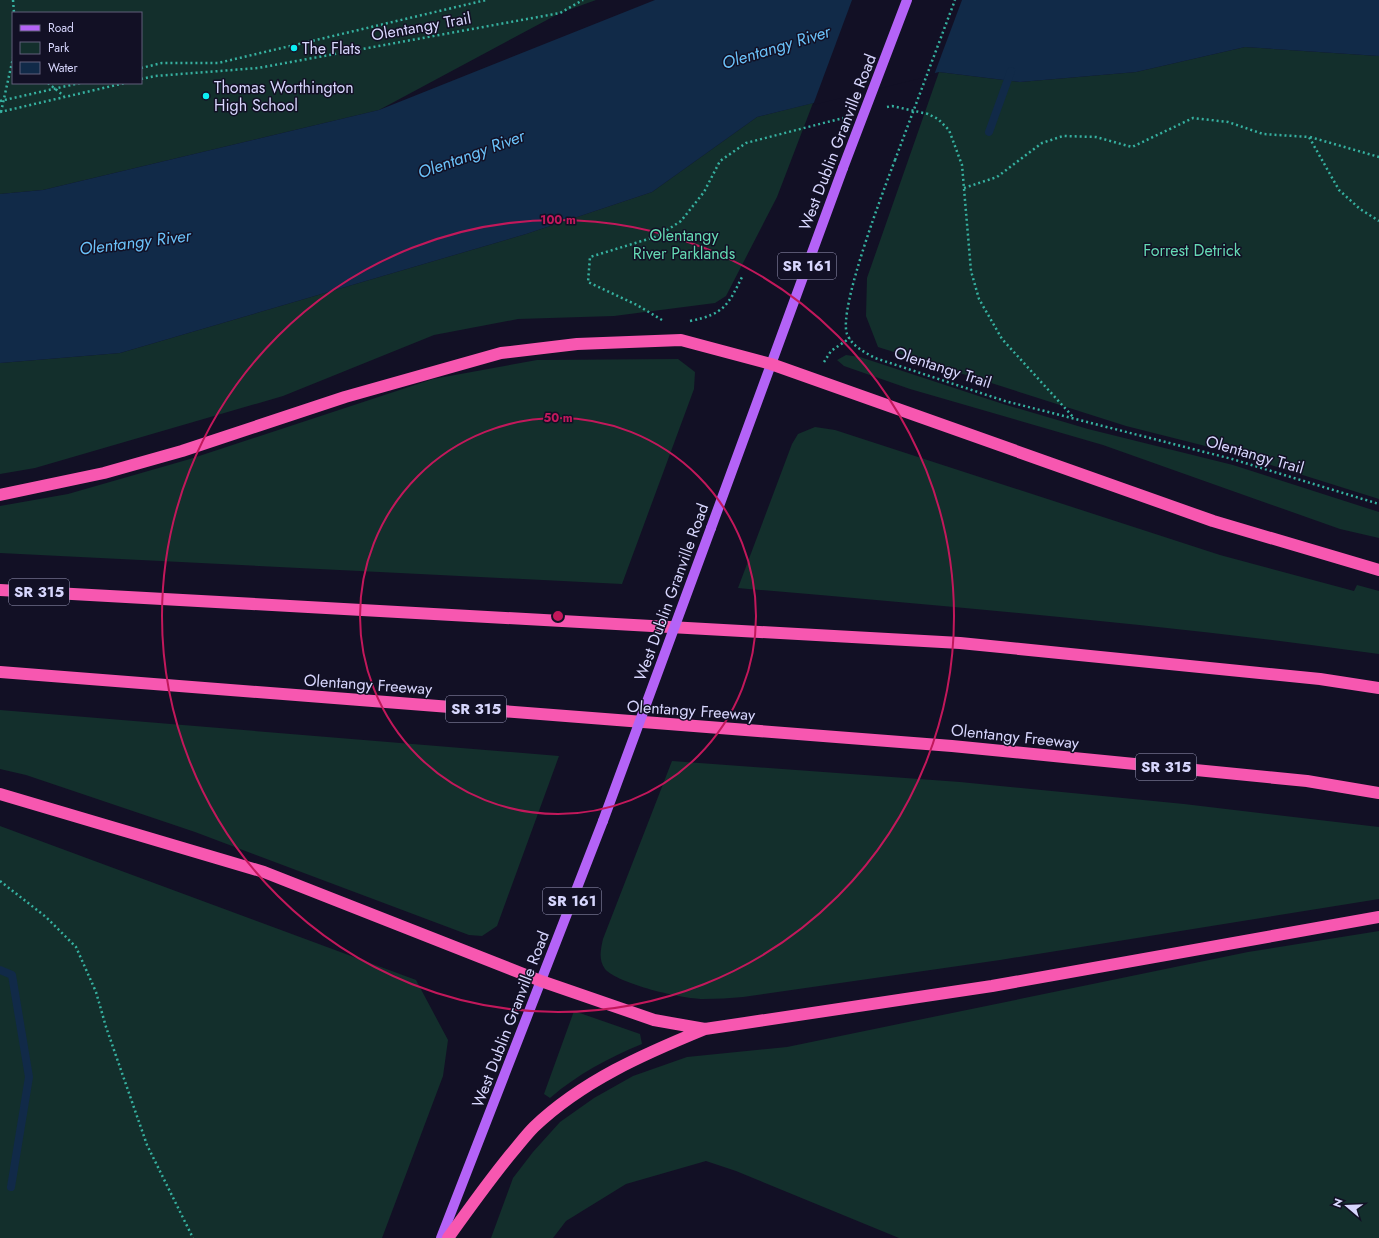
<svg xmlns="http://www.w3.org/2000/svg" width="1379" height="1238" viewBox="0 0 1379 1238" font-family="Jost,sans-serif">
<style>
.green{fill:#132f2c;fill-rule:evenodd}
.water{fill:#112a48}
.pier{fill:#121025}
.lines{fill:none;stroke-linecap:round;stroke-linejoin:round}
.stream{stroke:#112a48;stroke-width:8}
.path{stroke:#36b1a0;stroke-width:2.5;stroke-dasharray:2 3;stroke-linecap:butt}
.primary{stroke:#b463f7;stroke-width:10}
.highway{stroke:#f757b0;stroke-width:12}
.path-bridge{stroke:#36b1a0;stroke-width:2.5;stroke-dasharray:2 3;stroke-linecap:butt}
.primary-bridge{stroke:#b463f7;stroke-width:10}
.ring{fill:none;stroke:#c2185b;stroke-width:2}
.poi-dot{fill:#0ceef3;stroke:#121025;stroke-width:1.5}
.labels{text-anchor:middle;stroke-width:3;stroke-linejoin:round;paint-order:stroke}
.shield{fill:#121025;stroke:#9c9bbc;stroke-width:1}
.shield-label{font-size:15px;font-weight:bold;fill:#d7d6fd}
.street-label{font-size:16px;fill:#d7d6fd;stroke:#121025}
.poi-label{font-size:16px;fill:#d7d6fd;stroke:#121025;text-anchor:start}
.park-label{font-size:16px;fill:#65dab4;stroke:#121025}
.water-label{font-size:17px;font-style:italic;fill:#6ac1f8;stroke:#121025}
.centre{fill:#c2185b;stroke:#121025;stroke-width:2}
.ring-label{font-size:12px;text-anchor:middle;font-weight:bold;fill:#c2185b;stroke:#121025;stroke-width:3;stroke-linejoin:round;paint-order:stroke}
</style>
<rect width="100%" height="100%" fill="#121025"/>
<path class="green" d="M0 0H596L560 13 379 110 43 190 0 194ZM13 13H141V83H13Z
M1245 47 1379 56V499L1233 453 1126 426 878 347 866 316 867 278 939 72 1020 82 1136 72Z
M813 103 777 197 726 296 715 303 614 316 518 319 434 335 283 396 35 468 0 474V363L120 353 526 234 652 192 757 117Z
M846 355 860 357 1003 404 1088 429 1233 465 1379 512V538L1340 529 1103 445 910 389 844 366 837 360Z
M678 359 695 372 694 389 622 584 0 553V506L68 494 190 459 433 379 537 360Z
M815 427 835 430 1220 555 1354 591 1357 585 1379 591V654C1166 624 952 607 738 588L792 444 798 434Z
M0 710 559 756 497 926 482 936 469 935 195 832 26 775 0 769Z
M672 761 960 782 1184 804 1379 827V899L1000 960 743 997C730 998 717 999 703 999 683 999 618 984 605 969 598 960 601 948 603 939Z
M0 826 416 980 448 1040 443 1076 382 1238H0Z
M1379 931V1238H899L736 1171 706 1161 626 1184 566 1221 553 1238H491L513 1178 533 1152 560 1122 594 1098 633 1076 687 1057 787 1047 1248 952Z
M574 1011 640 1034 642 1044C608 1058 578 1074 550 1098L544 1094Z"/>
<path class="water" d="M655 0H1379V56L1245 47 1136 72 1020 82 939 72 757 117 652 192 526 234 120 353 0 363V194L43 190 379 110Z"/>
<path class="pier" d="M852 0H962L934 75 813 105Z"/>
<g class="lines">
<path class="stream" d="M989 132 1011 71
M0 970 12 975 29 1077 11 1187"/>
<path class="path" d="M13 0 14 13
M141 68 162 63H218L486 0
M141 79 155 76 258 68 560 13 583 0
M48 83 64 96
M0 101 80 83
M887 107 892 106 928 114 938 119 949 130 962 165 971 271 979 299 1002 339 1074 418
M0 112 125 83
M1 112 13 58
M1310 137 1379 157
M895 160C884 189 838 309 847 334 852 346 864 352 875 358L1005 401 1232 459 1379 504
M964 188 997 177 1042 143 1063 136 1096 137 1132 147 1193 118 1228 122 1263 134 1309 137 1339 190 1360 209 1379 221
M662 320 637 305 588 282 590 257 658 236 681 221 704 192 720 161 746 143 843 118
M690 321C725 314 728 305 743 275
M824 362 831 351 850 338
M0 881 46 917 76 947 96 992 106 1027 147 1145 193 1238"/>
<path class="primary" d="M711 528 843 168
M441 1238 603 821"/>
<path class="highway" d="M0 495 104 473 182 451 345 397 501 353 577 344 681 340 771 364 1213 521 1379 570
M0 590 960 643 1320 679 1379 688
M0 672 952 746 1307 781 1379 793
M0 794 264 872 541 981 654 1020 705 1029
M448 1238C468 1210 488 1182 510 1155 518 1146 525 1136 534 1127 582 1081 644 1054 705 1029L992 986 1379 917"/>
<path class="path-bridge" d="M895 160 955 0"/>
<path class="primary-bridge" d="M843 168 907 0
M603 821 711 528"/>
</g>
<g class="ring">
<circle cx="558" cy="616" r="198"/>
<circle cx="558" cy="616" r="396"/>
</g>
<g class="poi-dot">
<circle cx="294" cy="48" r="4"/>
<circle cx="206" cy="96" r="4"/>
</g>
<g class="labels">
<g class="shield">
<rect x="778" y="253" width="58" height="26" rx="3"/>
<rect x="9" y="579" width="60" height="26" rx="3"/>
<rect x="446" y="696" width="60" height="26" rx="3"/>
<rect x="1136" y="754" width="60" height="26" rx="3"/>
<rect x="543" y="888" width="58" height="26" rx="3"/>
</g>
<g class="shield-label">
<text x="807" y="271">SR 161</text>
<text x="39" y="597">SR 315</text>
<text x="476" y="714">SR 315</text>
<text x="1166" y="772">SR 315</text>
<text x="572" y="906">SR 161</text>
</g>
<g class="street-label">
<text transform="translate(421 26) rotate(-10)" y="6">Olentangy Trail</text>
<text transform="translate(837 142) rotate(-69)" y="6">West Dublin Granville Road</text>
<text transform="translate(943 367) rotate(18)" y="6">Olentangy Trail</text>
<text transform="translate(1255 454) rotate(16)" y="6">Olentangy Trail</text>
<text transform="translate(671 592) rotate(-70)" y="6">West Dublin Granville Road</text>
<text transform="translate(368 684) rotate(4)" y="6">Olentangy Freeway</text>
<text transform="translate(691 710) rotate(4)" y="6">Olentangy Freeway</text>
<text transform="translate(1015 736) rotate(6)" y="6">Olentangy Freeway</text>
<text transform="translate(510 1019) rotate(-69)" y="6">West Dublin Granville Road</text>
</g>
<g class="poi-label">
<text x="302" y="54">The Flats</text>
<text x="214" y="93">Thomas Worthington<tspan x="214" dy="18">High School</tspan></text>
</g>
<g class="park-label">
<text x="684" y="241">Olentangy<tspan x="684" dy="18">River Parklands</tspan></text>
<text x="1192" y="256">Forrest Detrick</text>
</g>
<g class="water-label">
<text transform="translate(776 47) rotate(-17)" y="6">Olentangy River</text>
<text transform="translate(471 154) rotate(-20)" y="6">Olentangy River</text>
<text transform="translate(135 242) rotate(-7)" y="6">Olentangy River</text>
</g>
</g>
<circle cx="558" cy="616" r="6" class="centre"/>
<g class="ring-label">
<text x="558" y="224">100 m</text>
<text x="558" y="422">50 m</text>
</g>
<rect x="12" y="12" width="130" height="72" fill="#121025" stroke="#615f7b"/>
<rect x="20" y="25" width="20" height="6" fill="#b463f7" stroke="#615f7b"/>
<text x="48" y="32" font-size="12" fill="#d7d6fd">Road</text>
<rect x="20" y="42" width="20" height="12" fill="#132f2c" stroke="#615f7b"/>
<text x="48" y="52" font-size="12" fill="#d7d6fd">Park</text>
<rect x="20" y="62" width="20" height="12" fill="#112a48" stroke="#615f7b"/>
<text x="48" y="72" font-size="12" fill="#d7d6fd">Water</text>
<g transform="translate(1347 1206) rotate(289)" stroke="#121025" stroke-width="3" paint-order="stroke">
<path d="M0-3L7 15L0 10L-7 15Z" fill="#d7d6fd"/>
<text y="-6" font-size="11" font-weight="bold" text-anchor="middle" fill="#d7d6fd">N</text>
</g>
</svg>
